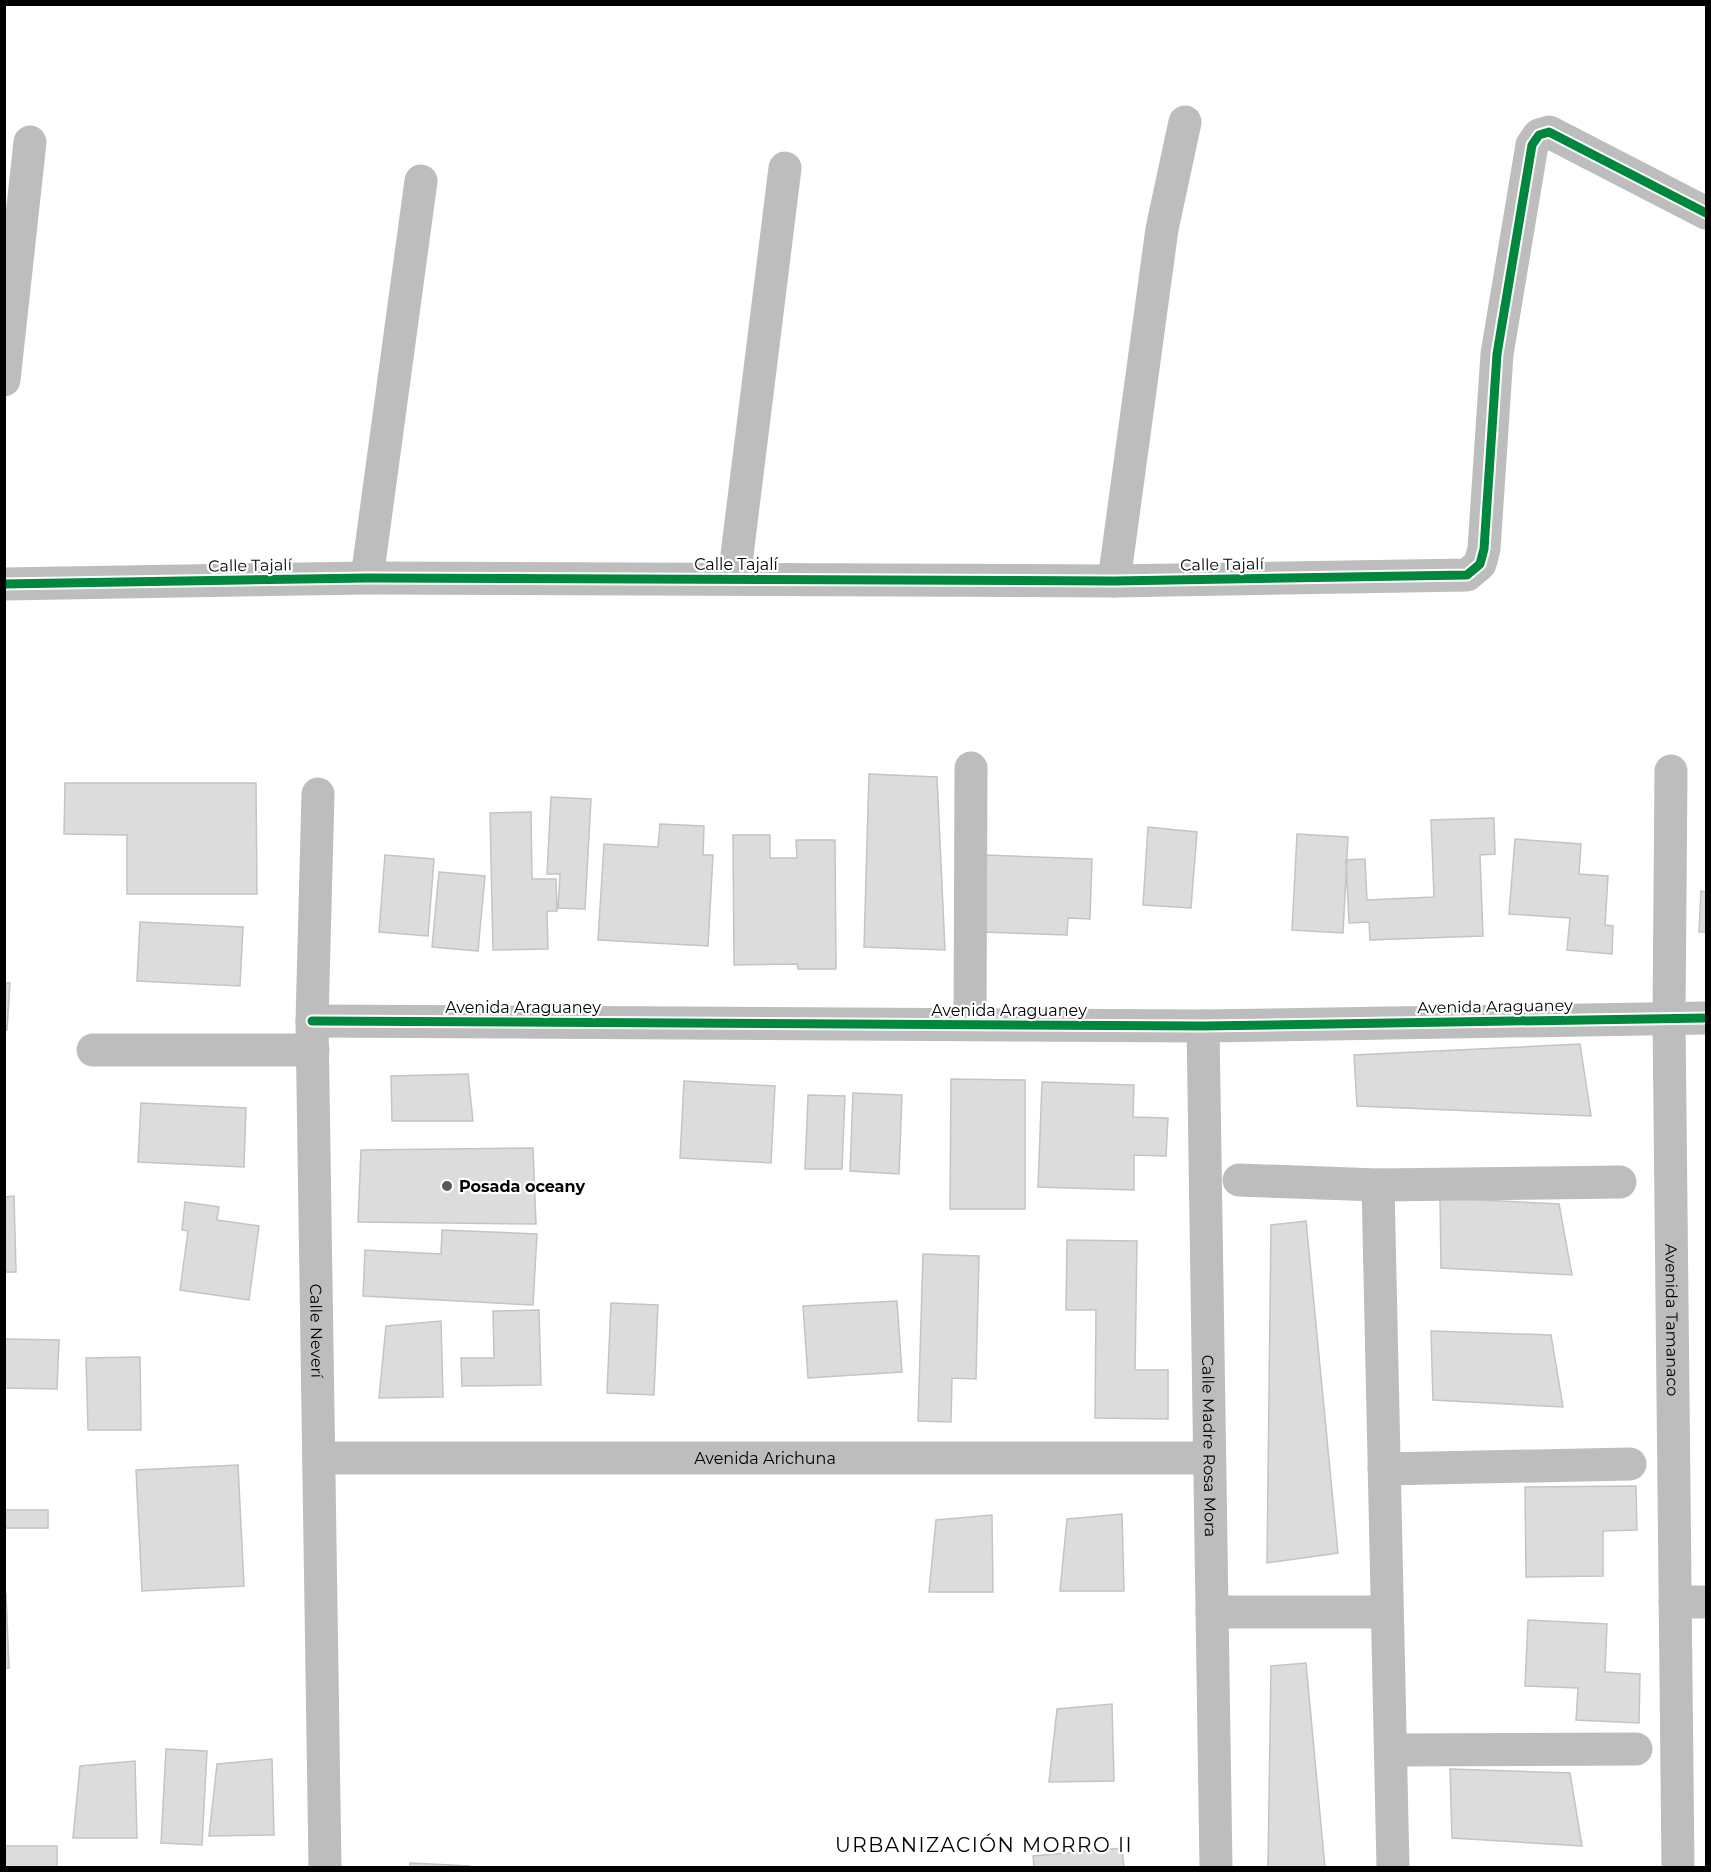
<svg xmlns="http://www.w3.org/2000/svg" width="1711" height="1872" viewBox="0 0 1711 1872" font-family="Montserrat,sans-serif">
<style>
.building{fill:#dcdcdc;stroke:#c4c4c4;stroke-width:1.5}
.lines{fill:none;stroke-linecap:round;stroke-linejoin:round}
.minor{stroke:#bdbdbd;stroke-width:33}
.cycleway-casing{stroke:#fff;stroke-width:13}
.cycleway{stroke:#00873e;stroke-width:9}
.poi-dot{fill:#595959;stroke:#fff;stroke-width:2}
.labels{text-anchor:middle;stroke-width:4.5;stroke-linejoin:round;paint-order:stroke}
.street-label{font-size:16px;fill:#000;stroke:#fff}
.poi-label{font-size:16px;font-weight:bold;fill:#000;stroke:#fff;text-anchor:start}
.quarter-label{font-size:20px;letter-spacing:1.5px;fill:#000;stroke:#fff}
</style>
<rect width="100%" height="100%" fill="#fff"/>
<path class="building" d="M869 774 937 777 945 950 864 947Z
M65 783H256L257 894H127V835L64 834Z
M551 797 591 799 585 909 558 908 560 874H547Z
M531 812 532 879H556L557 911H547L548 949 493 950 490 813Z
M1494 818 1495 854 1480 855 1483 936 1370 940 1369 922 1349 923 1346 860 1365 859 1367 900 1434 897 1431 820Z
M660 824 704 826 703 855H713L708 946 598 940 604 844 658 847Z
M1148 827 1197 832 1191 908 1143 905Z
M1297 834 1348 837 1343 933 1292 930Z
M733 835H770V858H797L796 840H835L836 969H798L797 964 734 965Z
M1515 839 1581 844 1579 874 1608 876 1605 925 1613 926 1612 954 1567 950 1570 918 1509 914Z
M385 855 434 859 428 936 379 932Z
M986 855 1092 859 1090 919 1068 918 1067 935 983 932Z
M439 872 485 876 478 951 432 947Z
M1701 891 1706 892V932H1699Z
M140 922 243 927 240 986 137 981Z
M4 983H10L7 1030H4Z
M1580 1044 1591 1116 1357 1106 1354 1055Z
M468 1074 473 1121H392L391 1076Z
M951 1079 1025 1080V1209H950Z
M684 1081 775 1086 771 1163 680 1158Z
M1042 1082 1134 1085 1133 1117 1168 1118 1166 1156 1134 1155V1190L1038 1187Z
M853 1093 902 1095 899 1174 850 1171Z
M808 1095 845 1096 842 1169H805Z
M141 1103 246 1108 244 1167 138 1162Z
M533 1148 536 1224 358 1222 361 1150Z
M14 1196 16 1272H4V1197Z
M1440 1198 1559 1204 1572 1275 1441 1268Z
M185 1202 219 1207 217 1220 259 1226 249 1300 180 1290 188 1231 182 1230Z
M1306 1221 1338 1553 1267 1563 1271 1225Z
M442 1230 537 1234 533 1305 363 1296 365 1250 441 1254Z
M1067 1240 1137 1241 1135 1370H1168V1419L1095 1418 1096 1310H1066Z
M923 1254 979 1256 976 1379 952 1378 951 1422 918 1421Z
M897 1301 902 1372 808 1378 803 1306Z
M611 1303 658 1305 654 1395 607 1393Z
M539 1310 541 1385 462 1386 461 1358H494L493 1311Z
M441 1321 443 1397 379 1398 386 1326Z
M1431 1331 1551 1335 1563 1407 1433 1400Z
M4 1339 59 1340 57 1389 4 1388Z
M140 1357 141 1430H88L86 1358Z
M238 1465 244 1586 142 1591 136 1470Z
M1636 1486 1637 1530 1603 1531V1576L1526 1577 1525 1487Z
M4 1510H48V1528H4Z
M1122 1514 1124 1591H1060L1067 1519Z
M992 1515 993 1592H929L936 1520Z
M4 1594H6L9 1668H4Z
M1528 1620 1607 1624 1605 1672 1640 1674 1639 1723 1576 1720 1578 1688 1525 1686Z
M1306 1663 1325 1868H1268L1271 1666Z
M1112 1704 1114 1781 1049 1782 1057 1709Z
M166 1749 207 1751 202 1845 161 1843Z
M272 1759 274 1835 209 1836 217 1764Z
M135 1761 137 1838H73L80 1766Z
M1450 1769 1570 1773 1582 1846 1452 1838Z
M4 1846H57V1868H4Z
M1122 1848 1124 1868H1034L1033 1856Z
M410 1863 470 1866V1868H410Z"/>
<g class="lines">
<g class="minor">
<path d="M4 380 30 142"/>
<path d="M367 578 421 181"/>
<path d="M734 579 785 168"/>
<path d="M1114 581 1162 229 1185 122"/>
<path d="M4 584 367 578 1114 581 1467 575 1480 564 1484 549 1497 354 1532 145 1539 135 1549 132 1706 213"/>
<path id="s1" d="M1671 771 1669 1018 1678 1868"/>
<path id="s2" d="M318 794 312 1021 325 1868"/>
<path d="M312 1021 1203 1026 1706 1018"/>
<path d="M970 1024 971 768"/>
<path id="s3" d="M1203 1026 1216 1868"/>
<path d="M93 1050H313"/>
<path d="M1239 1180 1378 1185 1620 1182"/>
<path d="M1378 1185 1393 1868"/>
<path id="s4" d="M319 1458H1209"/>
<path d="M1384 1469 1630 1464"/>
<path d="M1675 1602H1706"/>
<path d="M1212 1612H1387"/>
<path d="M1391 1750 1636 1749"/>
</g>
<g class="cycleway-casing">
<path id="cycleway" d="M4 584 367 578 1114 581 1467 575 1480 564 1484 549 1497 354 1532 145 1539 135 1549 132 1706 213
M312 1021 1203 1026 1706 1018"/>
</g>
<use href="#cycleway" class="cycleway"/>
</g>
<circle class="poi-dot" cx="447" cy="1186" r="6"/>
<g class="labels">
<g class="street-label">
<text x="736" y="570">Calle Tajalí</text>
<text transform="translate(1222 564) rotate(-1)" y="6">Calle Tajalí</text>
<text transform="translate(250 565) rotate(-1)" y="6">Calle Tajalí</text>
<text transform="translate(1495 1006) rotate(-1)" y="6">Avenida Araguaney</text>
<text x="523" y="1013">Avenida Araguaney</text>
<text x="1009" y="1016">Avenida Araguaney</text>
<text dy="6" stroke="none"><textPath href="#s1" startOffset="549">Avenida Tamanaco</textPath></text>
<text dy="6" stroke="none"><textPath href="#s2" startOffset="537">Calle Neverí</textPath></text>
<text dy="6" stroke="none"><textPath href="#s3" startOffset="420">Calle Madre Rosa Mora</textPath></text>
<text dy="6" stroke="none"><textPath href="#s4" startOffset="446">Avenida Arichuna</textPath></text>
</g>
<g class="poi-label">
<text x="459" y="1192">Posada oceany</text>
</g>
<g class="quarter-label">
<text x="984" y="1852">URBANIZACIÓN MORRO II</text>
</g>
</g>
<rect width="1711" height="1872" fill="none" stroke="#000000" stroke-width="12"/>
</svg>
